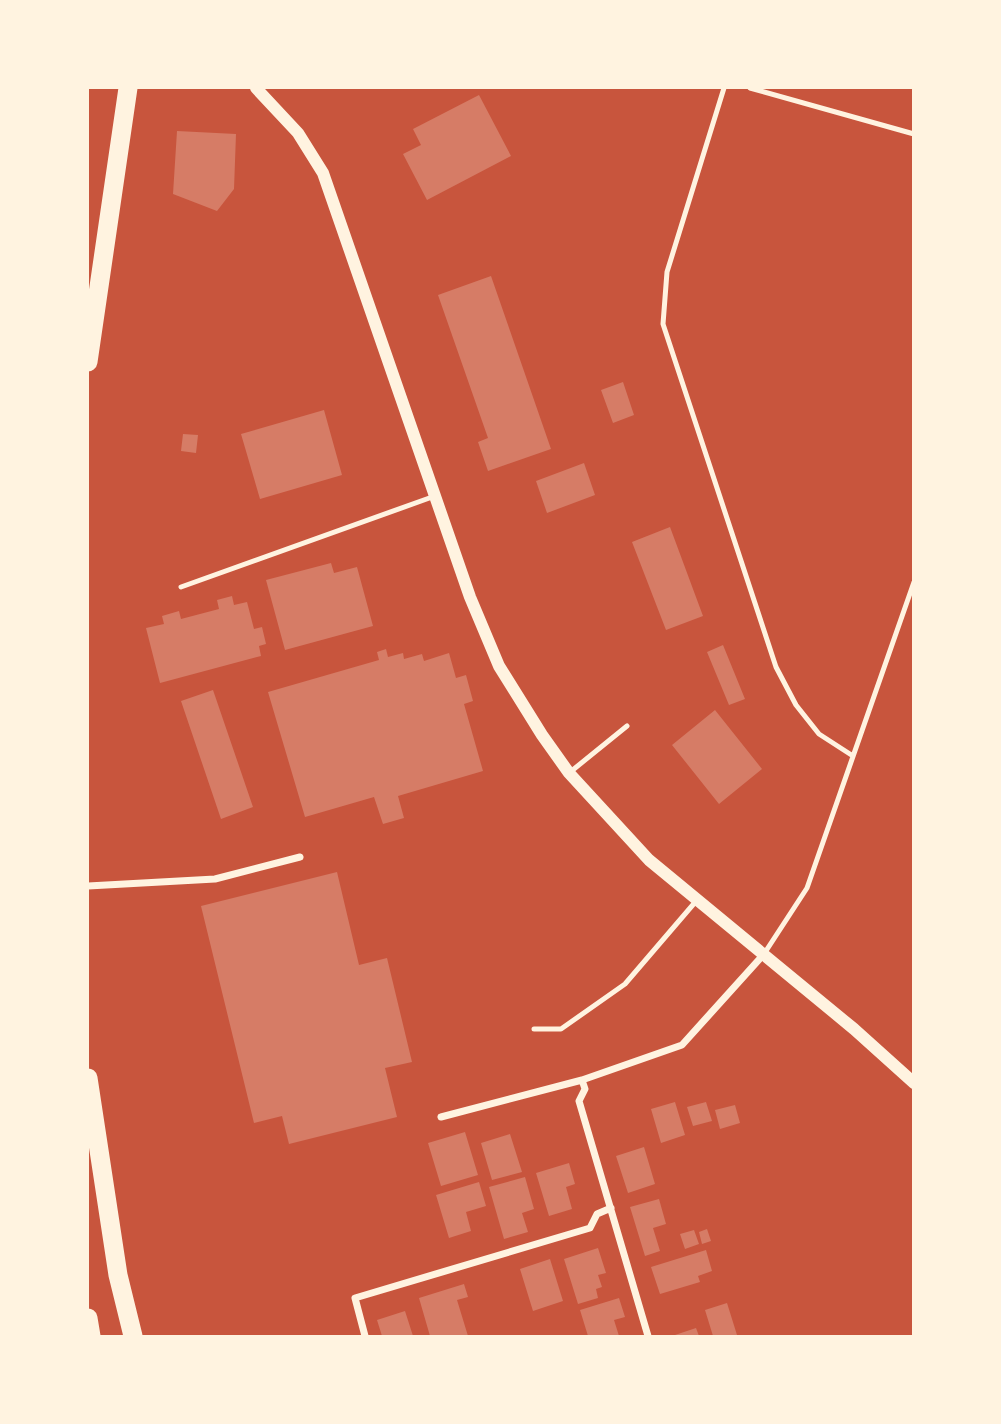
<svg xmlns="http://www.w3.org/2000/svg" width="1001" height="1424" viewBox="0 0 1001 1424" font-family="Helvetica,sans-serif">
<style>
.building{fill:#d67c66}
.lines{fill:none;stroke-linecap:round;stroke-linejoin:round}
.service{stroke:#fff3e0;stroke-width:5}
.minor{stroke:#fff3e0;stroke-width:7}
.tertiary{stroke:#fff3e0;stroke-width:12}
.trunk{stroke:#fff3e0;stroke-width:19}
</style>
<rect width="100%" height="100%" fill="#c8553d"/>
<path class="building" d="M479 95 511 156 427 200 403 154 421 145 413 129Z
M177 131 236 134 234 189 217 211 173 194Z
M491 276 551 449 488 471 478 442 488 438 438 295Z
M623 382 634 415 613 423 601 390Z
M324 410 342 475 260 499 241 434Z
M183 434 198 435 196 453 181 451Z
M584 463 595 495 547 513 536 481Z
M670 527 703 616 666 630 632 542Z
M331 563 334 573 357 567 373 626 285 650 266 580Z
M232 596 234 605 247 602 254 629 262 627 266 644 259 646 261 656 160 683 146 628 164 624 162 616 179 611 181 619 219 609 217 600Z
M723 645 745 699 729 705 707 652Z
M386 649 388 657 403 653 404 659 422 654 424 661 449 653 456 678 466 675 473 701 464 704 483 771 398 796 404 818 383 824 374 797 305 817 268 692 379 660 377 652Z
M213 690 253 807 221 819 181 701Z
M715 710 762 769 719 804 672 745Z
M337 872 359 965 387 958 412 1062 385 1068 397 1117 289 1144 282 1116 254 1123 201 906Z
M675 1102 685 1135 661 1143 651 1109Z
M706 1102 712 1121 693 1126 687 1107Z
M735 1105 740 1123 720 1129 715 1110Z
M465 1132 478 1175 441 1186 428 1143Z
M510 1134 522 1172 492 1180 481 1143Z
M644 1147 655 1184 628 1193 616 1156Z
M569 1163 575 1184 566 1187 572 1209 549 1216 536 1173Z
M525 1177 534 1209 522 1213 528 1232 504 1239 489 1187Z
M479 1182 486 1206 466 1212 471 1231 449 1238 436 1195Z
M659 1199 666 1224 653 1228 660 1251 645 1256 630 1207Z
M707 1229 711 1241 702 1244 699 1232Z
M694 1230 699 1244 685 1249 680 1234Z
M598 1248 606 1273 598 1275 602 1287 596 1289 598 1298 578 1304 564 1259Z
M706 1250 712 1271 698 1276 700 1282 660 1294 651 1267Z
M550 1259 563 1301 533 1311 520 1269Z
M464 1284 468 1297 457 1300 468 1336H430L419 1298Z
M619 1298 625 1317 614 1320 619 1336H588L580 1310Z
M727 1303 737 1335 713 1336 705 1310Z
M405 1311 413 1336H382L377 1320Z
M696 1328 699 1336H672Z"/>
<g class="lines">
<path class="service" d="M724 88 667 272 663 324 776 667 796 705 819 734 853 756
M750 88 914 134
M181 587 435 496
M569 773 627 726
M764 954 807 888 914 582
M534 1029H561L625 984 697 900"/>
<path class="minor" d="M88 886 215 879 300 857
M582 1080 585 1089 579 1101 648 1336
M441 1117 582 1080 682 1045 764 954
M365 1336 355 1298 590 1228 597 1214 611 1208"/>
<path class="tertiary" d="M256 88 298 133 323 173 470 597 499 666 542 735 569 773 649 860 854 1029 914 1083"/>
<path class="trunk" d="M88 362 128 88
M88 1078 118 1275 133 1336
M88 1318 91 1336"/>
</g>
<rect width="1001" height="1424" fill="none" stroke="#fff3e0" stroke-width="178"/>
</svg>
